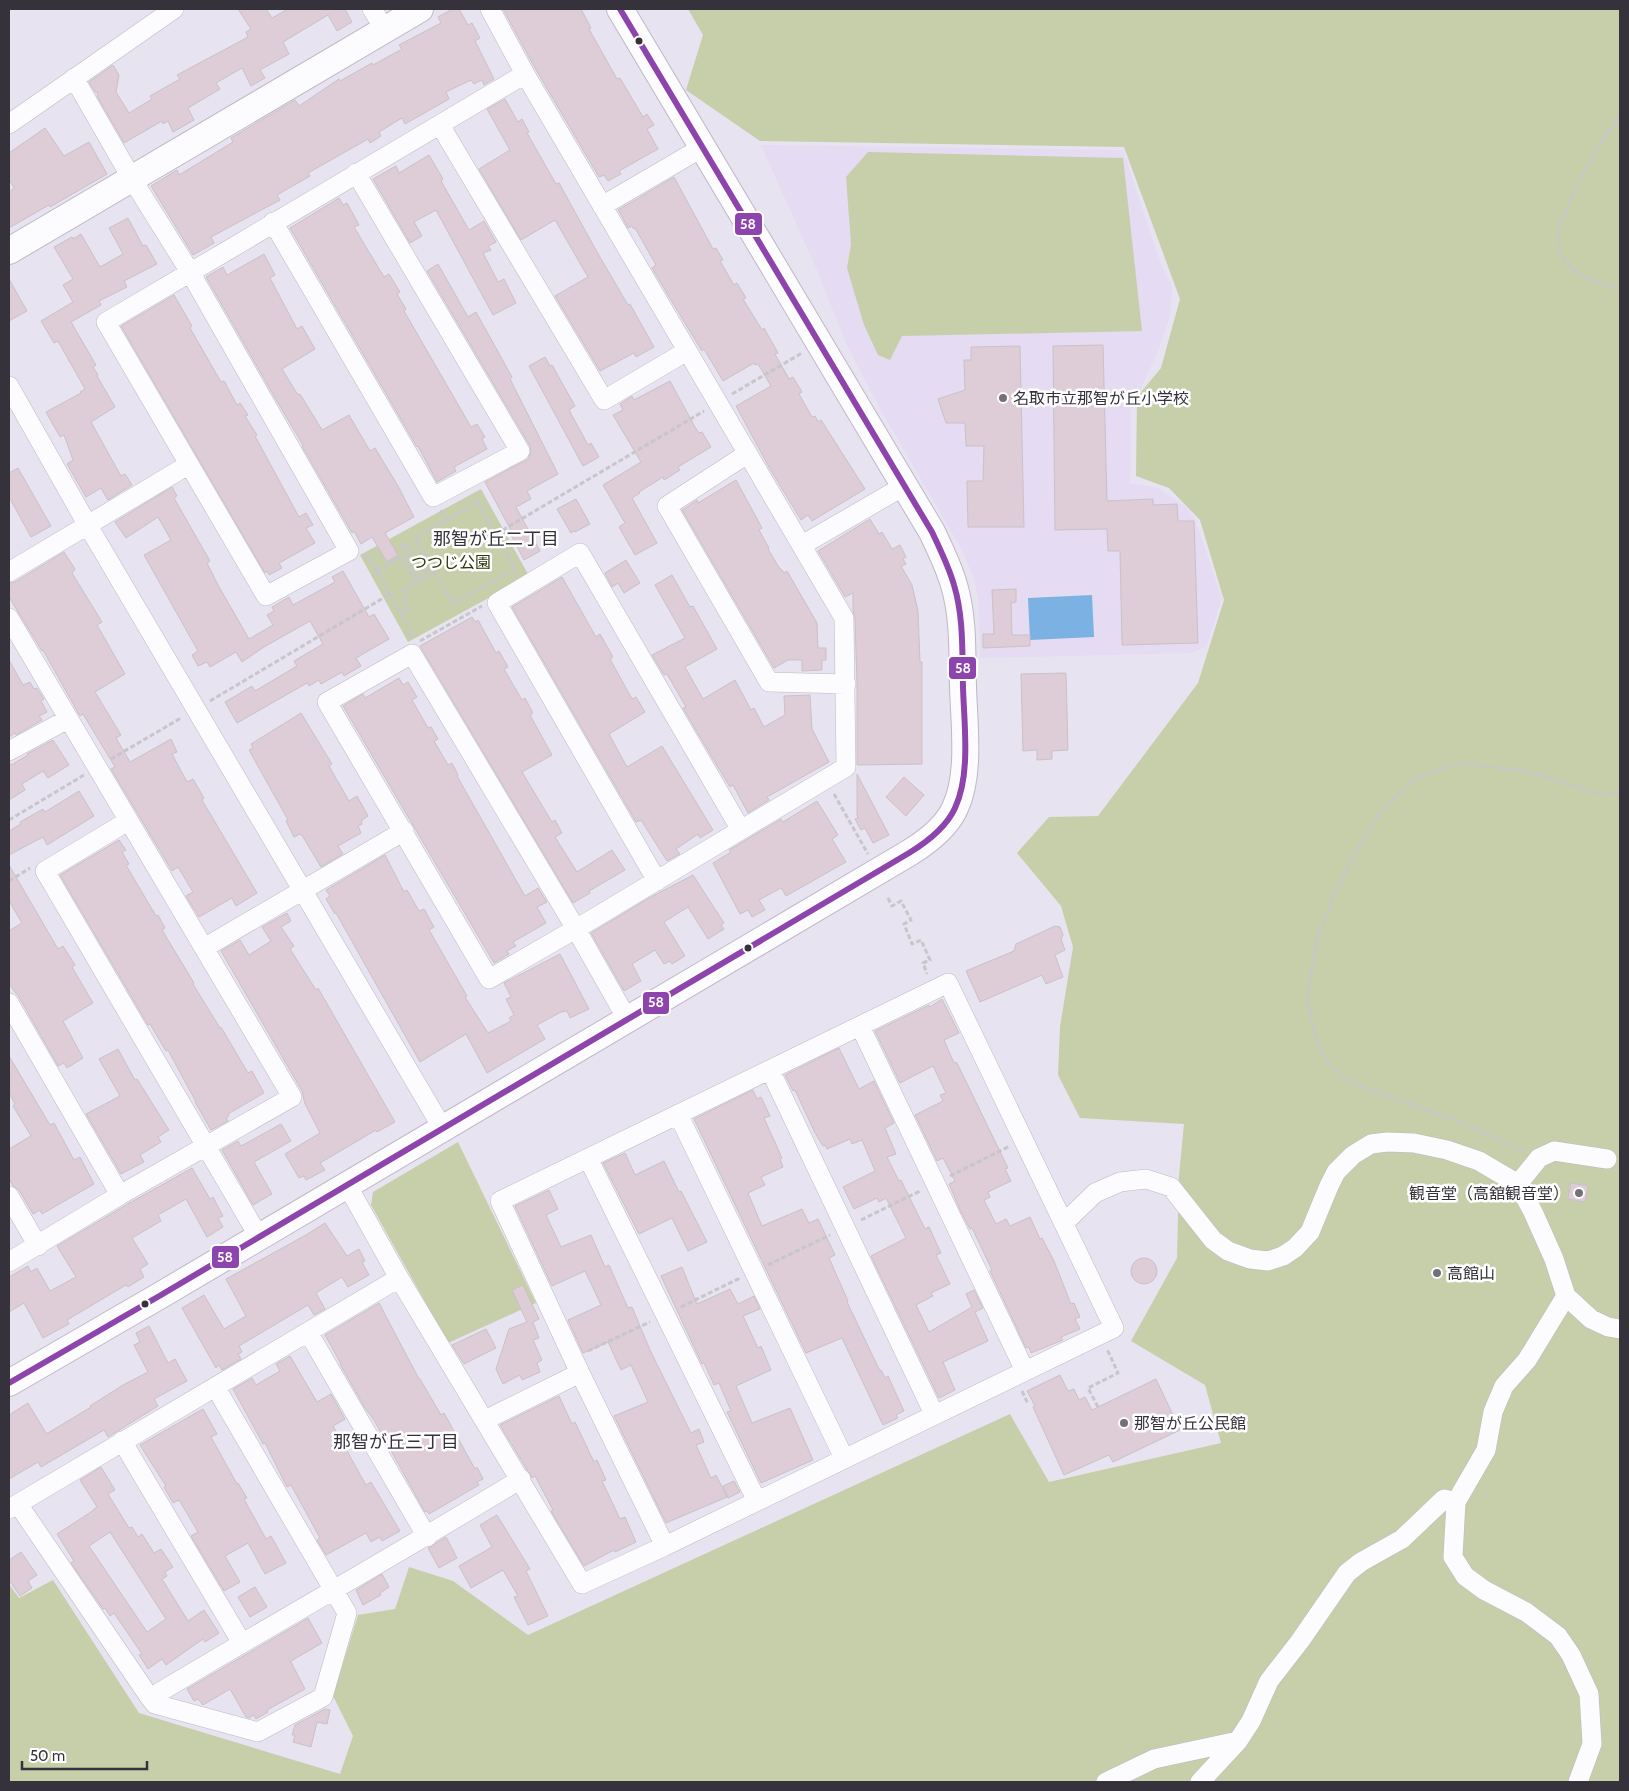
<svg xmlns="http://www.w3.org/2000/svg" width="1629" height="1791" viewBox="0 0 1629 1791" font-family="Cabin,'Noto Sans JP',sans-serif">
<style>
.built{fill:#e5dbf2}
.green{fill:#c7ceaa}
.water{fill:#7cb1e3}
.building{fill:#deccd6;stroke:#c9c1c8;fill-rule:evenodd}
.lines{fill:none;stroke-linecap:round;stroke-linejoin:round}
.street-casing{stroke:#bdb9c3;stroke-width:20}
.secondary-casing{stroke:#bdb9c3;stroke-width:28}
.path{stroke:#c7c6cb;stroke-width:3;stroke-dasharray:5 2.5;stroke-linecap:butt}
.street{stroke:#fcfbfd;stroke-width:19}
.secondary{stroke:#fcfbfd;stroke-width:26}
.bus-1-casing{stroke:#fff;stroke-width:10}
.bus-1{stroke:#8e44ad;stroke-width:6}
.bus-dot{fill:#36323b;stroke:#fff;stroke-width:2}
.poi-dot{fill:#74707a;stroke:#fff;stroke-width:2}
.labels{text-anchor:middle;stroke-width:5;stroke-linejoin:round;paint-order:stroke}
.poi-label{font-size:16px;fill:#36323b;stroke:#fff;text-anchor:start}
.park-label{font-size:16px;fill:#2e360c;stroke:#fff}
.neighbourhood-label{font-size:18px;fill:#36323b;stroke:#fff}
.line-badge{stroke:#fff;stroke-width:2}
.badge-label{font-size:14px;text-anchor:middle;font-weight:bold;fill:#fff}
</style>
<rect width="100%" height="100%" fill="#e8e3f0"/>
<path class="built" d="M761 145 1123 150 1161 264 1172 288 1170 316 1158 351 1140 390H1131L1130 483 1158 488 1185 506 1195 519 1222 598 1206 647 1191 653 980 658 979 603 974 579 963 552 878 405 845 341 817 270Z"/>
<path class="green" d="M688 9H1620V1782H9V1584L19 1598 53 1580 139 1713 340 1774 353 1736 333 1696 358 1615 395 1609 409 1567 453 1581 528 1635 1010 1414 1049 1482 1221 1443 1205 1385 1131 1341 1177 1258 1179 1176 1184 1124 1080 1118 1058 1075 1060 1027 1073 947 1061 906 1017 853 1049 817 1098 816 1198 683 1224 600 1200 520 1169 488 1136 476 1137 397 1161 368 1180 299 1124 147 760 141 686 90 703 35Z
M868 152 1123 158 1142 331 902 336 890 360 878 355 864 325 847 268 851 244 846 177Z
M481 489 529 576 408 642 360 555Z
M458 1142 536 1303 448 1343 371 1205 373 1192Z"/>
<path class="water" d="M1092 595 1094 637 1030 640 1028 598Z"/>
<path class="building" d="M238 9H266L272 18 288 9H345L352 22 337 31 328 15 283 42 289 54 260 70 265 78 251 86 242 68 216 83 220 89 188 108 194 120 173 132 168 121 163 124 162 121 124 143 97 96 98 93 95 92 89 82 113 65 119 75 116 92 129 113 152 99 150 96 180 79 177 75 248 37 246 32 251 29Z
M453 9H459L468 25 472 23 480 38 475 41 494 79 484 85 482 80 474 84 471 80 446 92 449 99 405 124 402 118 379 132 381 136 370 143 368 139 308 173 310 176 277 195 280 200 211 237 214 243 193 255 151 186 177 170 179 175 233 142 231 138 295 100 299 106 339 79 340 81 372 63 373 65 402 49 399 45 441 23 438 17Z
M503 9H581L591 28 589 29 617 79 620 78 643 117 647 114 654 125 647 129 658 149 619 171 621 174 608 181 604 175 599 177 535 68Z
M505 99 518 122 522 119 529 132 527 133 556 184 559 183 597 252 628 305 630 304 654 347 636 357 634 353 600 371 555 296 588 277 555 220 521 240 479 169 510 150 487 109Z
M45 128 64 156 89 142 107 174 50 207 49 205 9 228V192L14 188 9 179V153Z
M429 155 443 179 441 181 469 230 484 221 496 242 488 246 491 250 483 253 498 282 504 279 516 303 493 315 436 210 414 222 422 236 410 243 373 179 396 166 399 173Z
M674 177 713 249 716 248 723 260 720 261 734 285 737 283 746 298 743 299 762 330 764 328 778 353 775 354 789 379 793 377 802 392 799 394 812 417 815 416 818 422 821 420 865 489 812 521 808 515 801 520 770 469 736 406 771 386 758 364 755 365 754 363 723 381 704 349 702 351 680 315 652 268 656 265 635 228 634 229 632 226 628 228 619 211 618 210Z
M339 198 343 205 347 203 359 225 354 227 384 277 389 274 400 292 397 294 406 309 404 311 471 427 477 424 485 437 482 439 487 449 454 467 456 471 437 482 418 446 417 447 290 228Z
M128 218 143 246 146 245 157 264 124 281 127 287 99 301 101 305 71 322 96 365 93 367 98 375 97 376 115 407 91 422 121 476 125 474 132 485 108 500 101 488 86 497 67 464 73 460 64 435 60 437 46 412 81 393 80 392 85 389 58 341 54 343 41 321 73 302 63 285 73 279 54 247 72 237 73 239 81 234 100 267 123 254 109 228Z
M264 254 275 275 270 278 297 329 302 326 315 349 282 369 298 395 300 394 322 430 349 415 370 451 375 448 398 486 414 517 385 533 398 555 387 562 372 537 361 544 354 531 352 533 302 446 303 445 275 398 206 277 223 267 227 275Z
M438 264 468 317 476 312 512 377 510 379 558 474 527 491 531 499 516 507 540 551 524 560 511 535 513 534 485 482 528 459 531 452 530 446 427 271Z
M9 279 27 311 9 321Z
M174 295 192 326 190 328 221 382 224 381 237 405 240 403 248 415 245 416 257 435 255 436 299 517 306 513 313 525 306 528 315 543 279 563 282 568 269 575 267 571 265 573 121 326Z
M1103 345 1107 501 1153 499V505L1177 504 1178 521H1194L1198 643 1122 645 1120 551H1108L1107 529 1055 530 1053 346Z
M1020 346 1024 527H968L967 481H983L984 446H966L965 423H946L938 399 965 390 964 360H971V347Z
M545 357 550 366 552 365 575 406 569 410 588 445 591 443 599 457 583 466 529 366Z
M670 381 695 427 699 433 702 432 711 447 678 467 680 470 664 480 663 477 639 492 640 493 632 498 657 543 635 555 619 527 625 523 603 485 641 462 613 415 623 410 620 404 632 396 634 400Z
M18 468 51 526 31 537 9 497V473Z
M736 480 762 528 759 530 769 548 768 549 780 569H781L784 573 787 571 817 623 818 648H826V660H822V670L802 671V660H788L774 668 682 510 697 500 698 503Z
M172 487 177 496 174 498 210 561 207 563 218 585 249 639 273 625 267 615 274 611 272 607 289 597 293 605 335 582 332 577 343 571 369 617 374 614 389 639 356 658 361 666 344 676 342 672 321 684 319 680 309 686 307 683 237 723 225 702 252 686 255 691 297 666 294 661 323 644 310 621 264 647 242 662 236 652 210 667 207 662 198 666 192 655 198 651 144 555 171 540 158 517 126 538 115 522Z
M576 499 590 524 575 532 574 531 571 533 557 509Z
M870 519 879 534 882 532 892 549 900 545 906 557 903 559 906 564 901 566 912 585 918 611 920 662H922V764L857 765V684L855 618 853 611V593L845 597 818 551Z
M64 552 75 569 72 573 102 622 97 625 125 674 95 692 121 735 116 738 130 762 171 739 177 752 172 754 187 782 193 779 204 798 202 800 257 893 236 906 232 898 199 917 186 896 193 892 178 867 172 871 111 769 115 767 83 714 80 716 43 650 42 651 9 597V583L15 582Z
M626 560 640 583 624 593 618 583 612 587 605 573Z
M672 575 690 607 693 606 717 649 685 667 703 699 735 680 751 710 754 708 764 727 785 715 784 696 810 695 812 729 829 762 767 797 769 800 748 813 733 785 730 787 707 749 683 708 686 707 667 674 664 675 652 655 685 638 655 585Z
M562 577 596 637 600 634 613 657 610 659 632 699 636 697 645 712 609 734 627 767 662 746 713 830 700 838 698 834 676 849 680 854 667 861 641 820 636 822 512 607Z
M1016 589V602L1011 603 1012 635H1030V646L983 648V634H994L992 590Z
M472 617 475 622 478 620 496 653 499 651 508 667 504 669 522 700 525 698 533 713 530 715 552 755 522 772 552 822 555 820 562 833 555 837 577 872 612 850 625 870 589 891 590 893 573 903 420 646Z
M9 660 23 685 30 682 34 689 37 688 44 699 41 701 47 712 39 716 42 720 16 735 15 733 9 737Z
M1066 673 1068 750 1052 751V759L1037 760V750L1023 751 1021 674Z
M399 678 403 685 408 682 417 697 412 700 428 728 431 727 438 739 434 741 448 765 452 763 458 775 457 776 525 896 538 888 547 902 537 907 546 923 513 942 516 946 507 951 509 954 494 963 343 706 363 694 365 698Z
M301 713 332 764 329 766 349 801 357 796 368 816 361 821 362 824 358 826 361 833 338 846 343 854 321 867 303 837 300 834 294 837 286 821 288 820 249 750 253 748 251 744Z
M53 740 69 765 48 778 43 771 22 784 25 790 9 800V762L11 765 28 755 27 754Z
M857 774 889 835 873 843 865 828 861 830 855 819 858 818 857 815Z
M904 777 924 795 906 816 886 797Z
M79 791 94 816 47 845 43 837 9 855V831L21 824 20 822 43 809 45 812Z
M817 801 838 835 832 839 846 862 786 896 781 888 759 900 765 910 752 917 748 910 740 914 713 863 731 852 729 850 781 819 783 822Z
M119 840 126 850 122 852 129 864 126 865 156 916 158 915 165 928 162 930 194 983 193 984 220 1028 221 1027 248 1073 252 1071 264 1093 228 1114 229 1116 226 1118 228 1121 211 1130 195 1102H196L168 1050 166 1051 150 1024 148 1025 60 875Z
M385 855 404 892 407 890 419 911 424 909 434 927 429 930 467 996 465 997 488 1033 511 1021 509 1018 514 1015 506 999 511 997 504 983 560 954 589 1009 570 1018 567 1011 561 1012 537 1025 545 1039 487 1073 466 1034 420 1062 336 913 335 914 326 899 330 896 326 890Z
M9 865 58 949 63 946 75 965 72 967 93 1003 63 1021 83 1058 67 1068 64 1063 58 1066 19 997 9 984V931L22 923 9 901Z
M693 875 724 923 721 925 724 929 708 939 688 907 664 922 685 956 672 964 670 961 664 964 655 950 632 964 641 981 624 991 591 933 649 898Z
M287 913 291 921 281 927 294 946 290 949 316 990 318 988 395 1122 377 1132 376 1130 320 1163 325 1170 306 1180 304 1176 299 1178 285 1154 320 1133 305 1104 302 1091 221 951 240 940 249 955 271 941 262 927Z
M1055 926 1060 927 1063 935 1061 939 1065 950 1055 955 1063 977 1046 984 1042 975 980 1002 966 971 1014 951 1016 944Z
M942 999 959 1033 944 1040 954 1063 956 1062 958 1065 1008 1168 1005 1169 1011 1181 988 1192 990 1197 984 1200 996 1224 1006 1219 1010 1226 1030 1217 1040 1239 1042 1238 1054 1261 1071 1304 1074 1303 1080 1317 1075 1319 1080 1329 1061 1337 1063 1340 1031 1353 1029 1347 1026 1348 990 1271 992 1270 972 1228 970 1229 961 1212 949 1184 955 1181 943 1158 937 1161 915 1115 943 1101 940 1095 946 1093 933 1066 900 1083 875 1031 929 1005 930 1007Z
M839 1048 859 1089 874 1081 894 1123 885 1128 896 1154 887 1157 899 1181 901 1180 925 1229 929 1227 941 1253 936 1255 950 1284 931 1293 933 1296 916 1305 929 1332 972 1307 966 1294 974 1290 983 1308 975 1312 988 1341 943 1362 955 1390 939 1398 871 1256 906 1238 886 1198 879 1202 877 1198 854 1209 843 1187 875 1171 862 1140 852 1144 850 1139 827 1149 825 1145 823 1146 815 1133 795 1090 793 1091 785 1075Z
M118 1049 135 1080 137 1079 169 1130 158 1137 161 1142 140 1155 144 1162 121 1174 86 1114 120 1096 99 1059Z
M9 1056 50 1125 54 1123 74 1160 80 1157 94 1184 42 1214 40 1210 33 1214 19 1190 13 1186 9 1178V1149L31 1136 13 1106 15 1104 9 1093Z
M753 1090 757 1099 761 1097 770 1116 764 1118 782 1158 780 1159 783 1167 761 1177 765 1185 748 1193 762 1226 802 1209 809 1223 818 1219 835 1255 829 1258 848 1301 847 1302 880 1371 881 1370 885 1378 888 1376 904 1411 896 1415 898 1418 883 1425 842 1338 806 1353 694 1119Z
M281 1124 291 1141 254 1162 272 1194 253 1205 222 1150 238 1141 241 1146Z
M625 1153 635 1175 664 1161 679 1192 681 1191 707 1242 688 1251 672 1218 639 1234 603 1163Z
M192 1168 210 1199 213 1197 223 1216 218 1218 223 1227 207 1237 186 1199 158 1215 161 1221 132 1238 148 1264 140 1269 144 1277 128 1287 126 1285 67 1320 69 1324 43 1338 24 1303 9 1312V1277L28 1266 31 1272 37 1268 50 1291 76 1277 57 1246 126 1205Z
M1571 1183 1588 1186 1585 1202 1568 1199Z
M549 1190 558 1209 546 1215 561 1247 591 1235 605 1267 609 1265 628 1308 632 1307 650 1350 691 1433 699 1429 704 1442 696 1445 711 1478 716 1475 727 1497 666 1523 614 1416 648 1402 631 1365 621 1370 608 1342 583 1353 568 1320 601 1305 585 1271 552 1286 515 1206Z
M325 1223 347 1256 359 1249 365 1261 362 1262 369 1275 348 1287 342 1277 316 1293 325 1309 314 1315 308 1305 239 1346 242 1352 238 1354 241 1359 222 1370 219 1365 216 1368 182 1308 204 1295 224 1329 246 1316 226 1279 306 1235Z
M1131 1271a13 13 0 1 1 26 0a13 13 0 1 1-26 0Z
M682 1267 697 1304 730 1289 738 1304 754 1296 760 1309 743 1316 758 1348 761 1346 771 1370 736 1386 752 1423 790 1408 813 1460 761 1483 727 1412 731 1411 719 1383 714 1385 704 1363 702 1364 661 1276Z
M523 1285 539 1319 533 1322 539 1338 533 1340 542 1360 537 1363 540 1372 522 1380 520 1375 503 1384 496 1369 509 1329 527 1322 512 1290Z
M379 1303 419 1379H420L441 1415 444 1413 475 1469 477 1467 483 1479 477 1482 479 1485 429 1514 427 1511 425 1512 374 1420 365 1408 340 1364H341L325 1335Z
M149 1326 168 1363 175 1359 187 1381 154 1399 158 1406 108 1437 104 1430 41 1467 38 1462 9 1479V1415L28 1403 46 1433H48L91 1407 90 1406 123 1385 148 1372 134 1345 140 1342 136 1333Z
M486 1329 496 1348 464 1364 452 1345Z
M290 1356 317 1402 331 1394 345 1419 333 1426 366 1485 371 1482 400 1531 382 1541 380 1537 371 1542 366 1533 326 1555 317 1540 320 1538 291 1485 287 1487 265 1443 263 1444 233 1389 252 1378 256 1385 280 1371 276 1364Z
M1060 1375 1068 1391 1074 1389 1079 1400 1085 1397 1092 1410 1156 1379 1180 1430 1113 1462 1109 1455 1064 1475 1033 1407 1035 1406 1027 1391Z
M559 1396 572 1424 575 1422 594 1462 597 1460 606 1480 602 1481 620 1519 625 1517 636 1542 615 1552 614 1550 584 1566 551 1511 553 1510 535 1476 532 1478 500 1425Z
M203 1409 217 1434 211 1437 237 1484 238 1483 247 1498 244 1499 266 1539 271 1536 286 1563 265 1574 248 1543 225 1556 240 1582 224 1591 191 1536 198 1532 179 1500 173 1503 164 1487 166 1486 140 1445Z
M101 1467 115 1490 108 1494 129 1528 132 1527 138 1537 142 1534 154 1553 161 1549 173 1567 165 1572 167 1576 162 1579 188 1621 204 1610 219 1633 205 1642 203 1639 166 1665 162 1659 148 1669 139 1655 142 1654 114 1613 110 1616 105 1608 103 1609 71 1563 74 1561 57 1534 94 1510V1509L97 1507 80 1480ZM110 1532 166 1619 147 1632 89 1546Z
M734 1481 740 1492 728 1498 723 1486Z
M497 1515 530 1569 526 1571 548 1616 528 1625 514 1597 518 1596 503 1570 471 1588 459 1566 492 1547 480 1525Z
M446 1537 457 1558 439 1568 428 1548Z
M21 1552 37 1575 28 1581 32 1588 20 1596 9 1580V1560Z
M382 1574 389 1587 380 1593 381 1595 363 1605 356 1590Z
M255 1587 267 1607 250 1617 238 1597Z
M308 1618 322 1643 291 1661V1662L305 1689 267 1710 268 1712 256 1719 254 1715 249 1718 246 1717 230 1689 203 1705 198 1699 194 1701 187 1689Z
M325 1709 330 1710 327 1724 317 1722 311 1747 293 1742 295 1735H292L295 1725Z"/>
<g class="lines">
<g class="street-casing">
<path id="street" d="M372 9 385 30
M490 9 525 74 844 618 846 767 591 920 489 979 327 702 412 654 576 929 627 1019
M74 78 132 179 190 272 349 551 266 596 106 322C246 240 385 157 525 74
M9 124 174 9
M440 125 604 400 687 351
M602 206 703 147
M273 222 433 497 520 451 356 173
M9 386 87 524 443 1129
M747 454 667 506 769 682 846 684
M802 545 904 486
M9 572 188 465
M9 618 292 1097 120 1195 9 1262
M9 751 68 719
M128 821 45 871 259 1237
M657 881 497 603 580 553 741 830
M204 948 404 831
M9 1003 120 1195
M860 1026 1025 1371
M770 1070 934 1414
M678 1114 844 1458
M588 1158 757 1501
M1518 1184 1539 1158 1554 1151 1607 1159
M347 1185 399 1278 582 1584 665 1546 1114 1328 948 983 500 1201 580 1373 665 1546
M9 1196 38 1246
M1064 1223 1095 1193 1120 1182 1146 1179 1171 1187 1213 1240 1228 1251 1250 1259 1268 1261 1283 1256 1295 1248 1310 1232 1329 1186 1336 1172 1353 1155 1371 1144 1387 1142 1414 1143 1447 1150 1479 1161 1518 1184 1533 1212 1554 1259 1566 1296 1591 1319 1608 1327 1620 1329
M1566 1296 1527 1360 1504 1386 1493 1412 1486 1450 1456 1502 1453 1557 1465 1576 1484 1590 1526 1612 1558 1636 1571 1655 1589 1694 1592 1744 1578 1782
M308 1332 427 1537
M485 1420 580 1373
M122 1441 242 1643
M18 1504 150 1698C273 1624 398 1554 521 1479
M9 1509 399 1278
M150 1698 155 1704 258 1732 323 1697 347 1613 216 1388
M1106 1782 1154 1759 1238 1741
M1200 1782 1238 1741 1251 1721 1269 1681 1300 1641 1347 1573 1361 1562 1402 1539 1444 1499 1456 1502"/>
</g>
<g class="secondary-casing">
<path id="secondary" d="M9 251 420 9
M9 1383 161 1295 909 853C927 842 946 828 955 808 971 774 964 724 963 687 962 654 964 618 954 585 949 567 940 549 932 532L620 9"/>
</g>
<path class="path" d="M1620 116C1613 125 1606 134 1600 144 1589 162 1553 227 1558 246 1565 274 1595 283 1620 289
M732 394 802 353
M478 502 515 568 453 604 415 538Z
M441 510 447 520
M496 534 704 411
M364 556 369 557 390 594
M432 567 423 572 407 543 401 546 420 581 435 572
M377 571 401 557 416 583 420 581
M401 614 408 610 403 601 407 598 403 590 416 583
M420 641 482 606
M210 701 390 594 409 627 410 638
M111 759 181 718
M834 794 868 854
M9 820 84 775
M9 881 30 868
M888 898 892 906 901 901 911 920 904 924 912 944 921 940 930 960 923 963 927 974
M1524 1151 1458 1121 1359 1086 1338 1073 1321 1053 1313 1027 1307 998 1317 939 1332 900 1358 847 1378 815 1413 780 1453 764H1469L1525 771 1597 793H1620
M950 1176 1010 1146
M861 1220 920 1191
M768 1265 830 1235
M681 1307 740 1278
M588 1351 650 1322
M1022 1391 1028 1404
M1098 1407 1088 1388 1118 1373 1107 1349"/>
<use href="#street" class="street"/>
<use href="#secondary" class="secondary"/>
<g class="bus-1-casing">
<path id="bus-1" d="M9 1383 161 1295 909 853C927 842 946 828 955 808 971 774 964 724 963 687 962 654 964 618 954 585 949 567 940 549 932 532L620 9"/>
</g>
<use href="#bus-1" class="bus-1"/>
</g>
<g class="bus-dot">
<circle cx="639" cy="41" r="4.5"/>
<circle cx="748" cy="948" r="4.5"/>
<circle cx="145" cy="1304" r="4.5"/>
</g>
<g class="poi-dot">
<circle cx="1003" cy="398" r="5"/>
<circle cx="1579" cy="1193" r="5"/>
<circle cx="1437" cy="1273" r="5"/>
<circle cx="1124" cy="1423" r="5"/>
</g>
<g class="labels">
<g class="poi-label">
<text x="1013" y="404">名取市立那智が丘小学校</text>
<text x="1569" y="1199" text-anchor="end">観音堂（高舘観音堂）</text>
<text x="1447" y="1279">高館山</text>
<text x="1134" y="1429">那智が丘公民館</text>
</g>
<g class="park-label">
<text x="451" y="568">つつじ公園</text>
</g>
<g class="neighbourhood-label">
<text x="496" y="545">那智が丘二丁目</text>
<text x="396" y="1448">那智が丘三丁目</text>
</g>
</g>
<g class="line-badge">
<rect x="734" y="212" width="29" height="24" rx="5" fill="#8e44ad"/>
<rect x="948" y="656" width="29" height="24" rx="5" fill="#8e44ad"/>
<rect x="642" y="991" width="28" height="24" rx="5" fill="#8e44ad"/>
<rect x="211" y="1245" width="29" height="24" rx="5" fill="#8e44ad"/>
</g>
<g class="badge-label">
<text x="748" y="229">58</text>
<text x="963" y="673">58</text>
<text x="656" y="1007">58</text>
<text x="225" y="1262">58</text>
</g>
<rect width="1629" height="1791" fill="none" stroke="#36323b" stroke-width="20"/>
<path d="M22 1761v8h125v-8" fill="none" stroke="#36323b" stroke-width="2.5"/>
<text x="30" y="1761" font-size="15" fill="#36323b" stroke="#ffffff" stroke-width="4" paint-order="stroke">50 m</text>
</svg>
